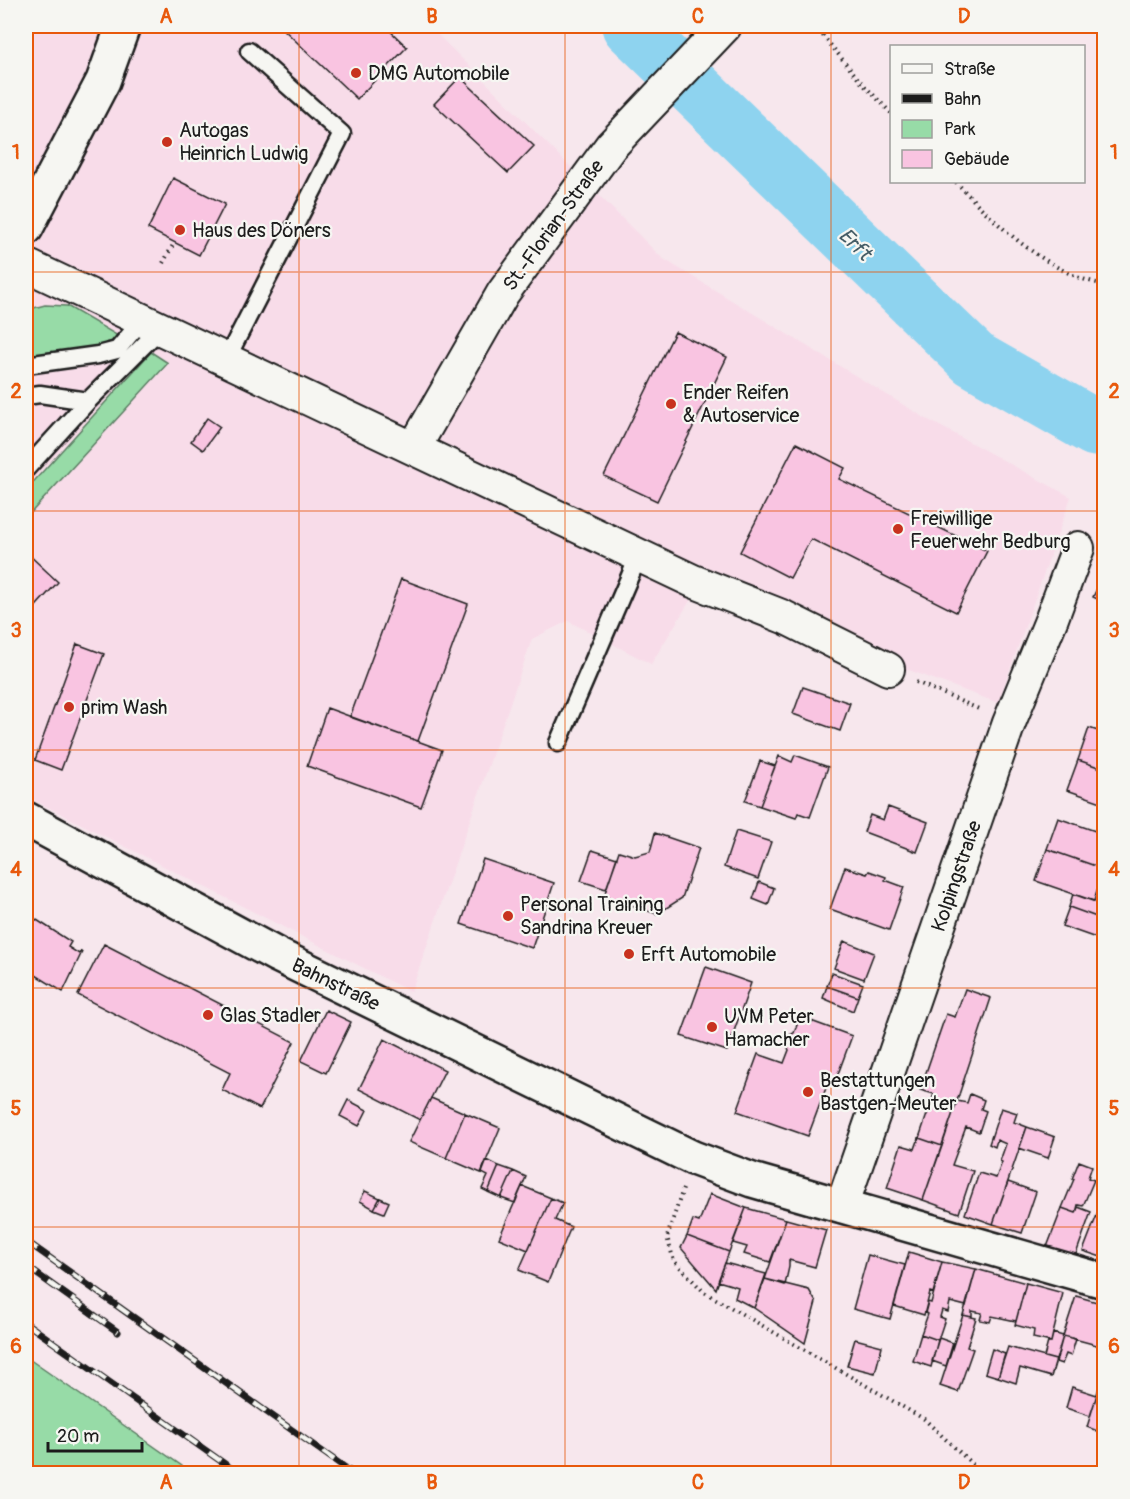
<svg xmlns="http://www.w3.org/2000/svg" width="1130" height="1499" viewBox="0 0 1130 1499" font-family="Pangolin,sans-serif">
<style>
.built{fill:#f8dce9}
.green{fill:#97dba7;stroke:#5a7c62;stroke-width:1.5}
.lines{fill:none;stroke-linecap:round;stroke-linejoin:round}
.river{stroke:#8ed3ef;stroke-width:57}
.building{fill:#f9c4e1;stroke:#1c1c1c;stroke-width:1.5}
.lane-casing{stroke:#1c1c1c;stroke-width:21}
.street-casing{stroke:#1c1c1c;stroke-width:36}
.secondary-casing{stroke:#1c1c1c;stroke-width:38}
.path{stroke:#1c1c1c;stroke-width:4;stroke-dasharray:1.5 4.5;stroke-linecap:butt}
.lane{stroke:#f6f6f2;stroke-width:16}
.street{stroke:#f6f6f2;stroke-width:32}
.secondary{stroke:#f6f6f2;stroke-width:33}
.rail-casing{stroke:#1c1c1c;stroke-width:7}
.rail{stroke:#f6f6f2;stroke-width:4.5;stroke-dasharray:14;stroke-linecap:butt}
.grid{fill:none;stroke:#e8590c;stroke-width:1.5;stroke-opacity:0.55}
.poi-dot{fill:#c8321e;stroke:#f6f6f2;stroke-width:2}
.labels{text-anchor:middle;stroke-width:4.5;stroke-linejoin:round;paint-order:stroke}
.poi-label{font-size:20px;fill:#1c1c1c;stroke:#f6f6f2;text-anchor:start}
.street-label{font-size:20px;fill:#1c1c1c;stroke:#f6f6f2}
.water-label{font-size:21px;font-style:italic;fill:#445c66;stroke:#f6f6f2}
.neatline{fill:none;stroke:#e8590c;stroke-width:2}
.grid-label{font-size:20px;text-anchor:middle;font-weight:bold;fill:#e8590c}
</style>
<rect width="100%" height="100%" fill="#f7e7ed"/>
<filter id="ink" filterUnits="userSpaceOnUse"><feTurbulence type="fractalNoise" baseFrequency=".0167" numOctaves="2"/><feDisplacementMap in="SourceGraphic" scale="12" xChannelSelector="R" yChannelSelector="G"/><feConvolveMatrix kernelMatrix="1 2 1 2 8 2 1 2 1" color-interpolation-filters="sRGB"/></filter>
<g filter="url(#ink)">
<path class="built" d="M26 26H429L662 258 925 418 1071 497 998 703 696 591 651 664 568 621 532 639 411 992 26 796Z"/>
<path class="green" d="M45 305 67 306 120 337 109 346 26 358V310Z
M151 352 168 363 26 518V490Z
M26 1357 192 1473H26Z"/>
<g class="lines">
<path class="river" d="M630 26 974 359 1095 428 1104 429"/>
</g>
<path class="building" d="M280 26H385L407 47 357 99Z
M460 77 534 146 508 173 434 104Z
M173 178 225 204 199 255 148 229Z
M675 332 727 357 657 501 604 476Z
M207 418 220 427 203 450 191 441Z
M796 443 845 468 839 479 987 551 956 612 811 539 790 578 740 552Z
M26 552 58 582 26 617Z
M1104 574V602L1093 597Z
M401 579 468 604 418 741 350 717Z
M77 644 104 654 61 770 35 760Z
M1104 681V702L1098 700Z
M803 687 850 703 840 731 793 714Z
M327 708 442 750 421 807 307 766Z
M1089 728 1104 733V769L1078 760Z
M795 755 828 767 810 817 798 813 796 818 760 806 779 756 792 762Z
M1078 760 1104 769V803L1067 790Z
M760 761 775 766 760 806 745 801Z
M888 807 928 822 917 852 864 832 870 815 883 820Z
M1058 818 1104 834V869L1047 849Z
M1100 818 1104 819V834L1095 831Z
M736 831 771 842 758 879 724 867Z
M655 833 699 848 682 898 657 914 604 896 619 851 635 856 650 852Z
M1047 849 1104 869 1094 901 1036 881Z
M592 850 617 858 606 889 581 881Z
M483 859 554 883 532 948 461 924Z
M845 867 867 874 869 871 886 877 885 880 904 887 889 930 830 909Z
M759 882 774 888 768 905 753 899Z
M1073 894 1104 905V913L1102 919 1069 907Z
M1069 907 1102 919 1096 938 1062 926Z
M26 913 71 942 68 947 79 954 81 951 82 952 63 992 26 969Z
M844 941 874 953 864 979 834 968Z
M104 944 294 1042 260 1109 222 1090 230 1073 78 995Z
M706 967 751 983 727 1051 681 1036Z
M832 973 863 984 858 997 827 986Z
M827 986 858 997 853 1011 823 998Z
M965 989 991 998 942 1146 919 1138 934 1094 920 1090 946 1014 955 1017Z
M326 1010 351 1022 326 1073 301 1061Z
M800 1017 852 1036 835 1082 829 1080 808 1136 737 1111 758 1054 784 1063 789 1050 783 1038 794 1033Z
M384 1039 445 1070 420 1120 359 1089Z
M970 1094 984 1100 981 1109 986 1111 979 1132 966 1127 952 1165 973 1171 959 1213 923 1200 957 1101 967 1103Z
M431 1098 465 1113 446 1158 409 1142Z
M348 1100 367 1110 359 1126 340 1116Z
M1001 1108 1017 1113 1014 1122 1027 1127 993 1224 965 1214 979 1173 996 1178 1002 1162 1000 1161 1006 1144 997 1140 995 1147 989 1144Z
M465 1113 500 1128 481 1173 446 1158Z
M1027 1127 1055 1137 1048 1158 1019 1148Z
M919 1138 942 1146 923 1200 887 1188 901 1145 915 1149Z
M487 1160 499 1166 488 1192 482 1189 488 1176 482 1173Z
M1079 1161 1092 1166 1088 1178 1094 1180 1083 1206 1078 1205 1076 1213 1062 1208 1074 1179H1072Z
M499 1166 513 1171 501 1198 488 1192Z
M513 1171 526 1177 515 1203 501 1198Z
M1008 1182 1036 1192 1022 1233 993 1224Z
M522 1186 551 1198 528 1250 499 1238Z
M365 1191 380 1198 374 1209 360 1201Z
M710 1194 746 1208 729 1252 687 1236 693 1220 699 1222Z
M1104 1197V1258L1083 1251Z
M380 1198 389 1202 384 1213 374 1209Z
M551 1198 563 1203 555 1220 571 1227 548 1282 519 1270Z
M1078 1207 1091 1212 1075 1257 1047 1247 1062 1208 1076 1213Z
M746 1208 786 1219 770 1262 744 1254 747 1247 733 1243Z
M786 1219 826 1230 815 1267 789 1260V1267L785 1285 765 1279Z
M687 1236 729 1252 716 1289 681 1248Z
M909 1252 942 1262 933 1293 930 1292 924 1315 894 1306Z
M868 1255 905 1265 890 1319 853 1309Z
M942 1262 976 1269 966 1306 950 1302 948 1312 942 1310 940 1317 945 1319 938 1340 921 1334 928 1314 925 1313 928 1302 931 1303Z
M725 1263 766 1274 754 1308 735 1298 738 1287 718 1281Z
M976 1269 1026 1283 1016 1321 992 1316 990 1322 980 1320 982 1313 972 1311V1317L963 1315Z
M765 1279 809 1290 816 1302 805 1343 754 1308Z
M1026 1283 1063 1293 1051 1342 1033 1338 1034 1330 1015 1325Z
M1076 1296 1104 1304V1347L1063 1336Z
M963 1315 976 1318 967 1347 973 1349 958 1392 940 1386Z
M1053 1333 1063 1336 1056 1360 1044 1357 1048 1342H1051Z
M921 1334 938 1340 931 1367 913 1361Z
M1063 1336 1076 1339 1071 1356 1066 1354 1062 1364 1056 1362Z
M939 1338 953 1343 946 1366 932 1361Z
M855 1339 882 1346 875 1373 847 1366Z
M1008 1347 1056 1360 1051 1377 1020 1368 1016 1383 998 1377Z
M992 1349 1005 1354 998 1377 985 1373Z
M1104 1371V1418L1100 1432 1087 1427Z
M1072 1387 1097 1395 1090 1416 1066 1408Z"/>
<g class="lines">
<g class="lane-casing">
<path id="lane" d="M226 360 342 134 249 51
M26 365 98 355 117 350 142 320
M26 396 40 394 88 401
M26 469 88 401 160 329
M558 743 639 555"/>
</g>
<g class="street-casing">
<path id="street" d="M26 265 693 581 784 617 888 669
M414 448 503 293 611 146 725 26
M842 1206 1009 723 1052 618 1078 548"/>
</g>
<g class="secondary-casing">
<path id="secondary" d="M26 228 103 81 123 26
M26 819 277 955 693 1158 752 1180 1104 1281"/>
</g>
<path class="path" d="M815 26 861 82 892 114
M956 182C990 218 1027 254 1073 275 1083 280 1094 282 1104 285
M163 263 174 243
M916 682 981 710
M683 1189 667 1237 674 1261 704 1292 924 1419 983 1474"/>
<use href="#lane" class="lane"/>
<use href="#street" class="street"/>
<use href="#secondary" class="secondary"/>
<g class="rail-casing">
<path id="rail" d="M26 1241 354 1474
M26 1266 118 1332
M26 1323 239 1474"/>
</g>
<use href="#rail" class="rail"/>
</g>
</g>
<path class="grid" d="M299 26V1474M565 26V1474M831 26V1474M26 272H1104M26 511H1104M26 750H1104M26 988H1104M26 1227H1104"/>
<g class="poi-dot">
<circle cx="356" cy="73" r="6"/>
<circle cx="167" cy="142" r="6"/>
<circle cx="180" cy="230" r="6"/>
<circle cx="671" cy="404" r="6"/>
<circle cx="898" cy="529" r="6"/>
<circle cx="69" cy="707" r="6"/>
<circle cx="508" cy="916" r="6"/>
<circle cx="629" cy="954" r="6"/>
<circle cx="208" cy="1015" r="6"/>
<circle cx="712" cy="1027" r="6"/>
<circle cx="808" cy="1092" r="6"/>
</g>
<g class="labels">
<g class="poi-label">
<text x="368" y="80">DMG Automobile</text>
<text x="179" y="137">Autogas<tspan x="179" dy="23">Heinrich Ludwig</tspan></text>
<text x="192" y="237">Haus des Döners</text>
<text x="683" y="399">Ender Reifen<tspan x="683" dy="23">&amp; Autoservice</tspan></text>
<text x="910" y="525">Freiwillige<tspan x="910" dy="23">Feuerwehr Bedburg</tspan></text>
<text x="81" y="714">prim Wash</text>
<text x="520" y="911">Personal Training<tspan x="520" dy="23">Sandrina Kreuer</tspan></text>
<text x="641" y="961">Erft Automobile</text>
<text x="220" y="1022">Glas Stadler</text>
<text x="724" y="1023">UVM Peter<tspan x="724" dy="23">Hamacher</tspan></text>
<text x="820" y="1087">Bestattungen<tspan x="820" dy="23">Bastgen-Meuter</tspan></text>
</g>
<g class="street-label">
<text transform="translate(553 225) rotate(-54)" y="7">St.-Florian-Straße</text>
<text transform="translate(956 876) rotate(-71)" y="7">Kolpingstraße</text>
<text transform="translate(336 984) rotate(26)" y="7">Bahnstraße</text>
</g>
<g class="water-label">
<text transform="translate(855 244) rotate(44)" y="7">Erft</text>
</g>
</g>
<rect width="1130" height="1499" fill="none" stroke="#f6f6f2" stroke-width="66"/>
<rect x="890" y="45" width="195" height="138" fill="#f6f6f2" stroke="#9f9f9c" stroke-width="1.5"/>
<rect x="902" y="64" width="30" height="9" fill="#f6f6f2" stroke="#9f9f9c" stroke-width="1.5"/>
<text x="944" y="75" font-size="18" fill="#1c1c1c">Straße</text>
<rect x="902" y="94" width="30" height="9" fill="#1c1c1c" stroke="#9f9f9c" stroke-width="1.5"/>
<text x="944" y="105" font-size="18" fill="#1c1c1c">Bahn</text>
<rect x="902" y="120" width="30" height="18" fill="#97dba7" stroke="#9f9f9c" stroke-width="1.5"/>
<text x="944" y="135" font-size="18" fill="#1c1c1c">Park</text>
<rect x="902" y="150" width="30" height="18" fill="#f9c4e1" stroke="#9f9f9c" stroke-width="1.5"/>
<text x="944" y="165" font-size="18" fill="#1c1c1c">Gebäude</text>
<path d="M48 1442v9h94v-9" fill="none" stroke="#1c1c1c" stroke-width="3"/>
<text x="57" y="1442" font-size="18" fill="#1c1c1c" stroke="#f6f6f2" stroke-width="4.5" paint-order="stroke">20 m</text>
<rect x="33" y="33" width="1064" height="1433" class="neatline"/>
<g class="grid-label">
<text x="166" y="23">A</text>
<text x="432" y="23">B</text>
<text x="698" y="23">C</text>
<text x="964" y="23">D</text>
<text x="16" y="159">1</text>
<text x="1114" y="159">1</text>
<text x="16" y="398">2</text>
<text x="1114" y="398">2</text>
<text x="16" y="637">3</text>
<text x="1114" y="637">3</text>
<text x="16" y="876">4</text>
<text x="1114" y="876">4</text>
<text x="16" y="1115">5</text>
<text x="1114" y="1115">5</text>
<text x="16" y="1353">6</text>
<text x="1114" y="1353">6</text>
<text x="166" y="1489">A</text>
<text x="432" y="1489">B</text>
<text x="698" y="1489">C</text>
<text x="964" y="1489">D</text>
</g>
</svg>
